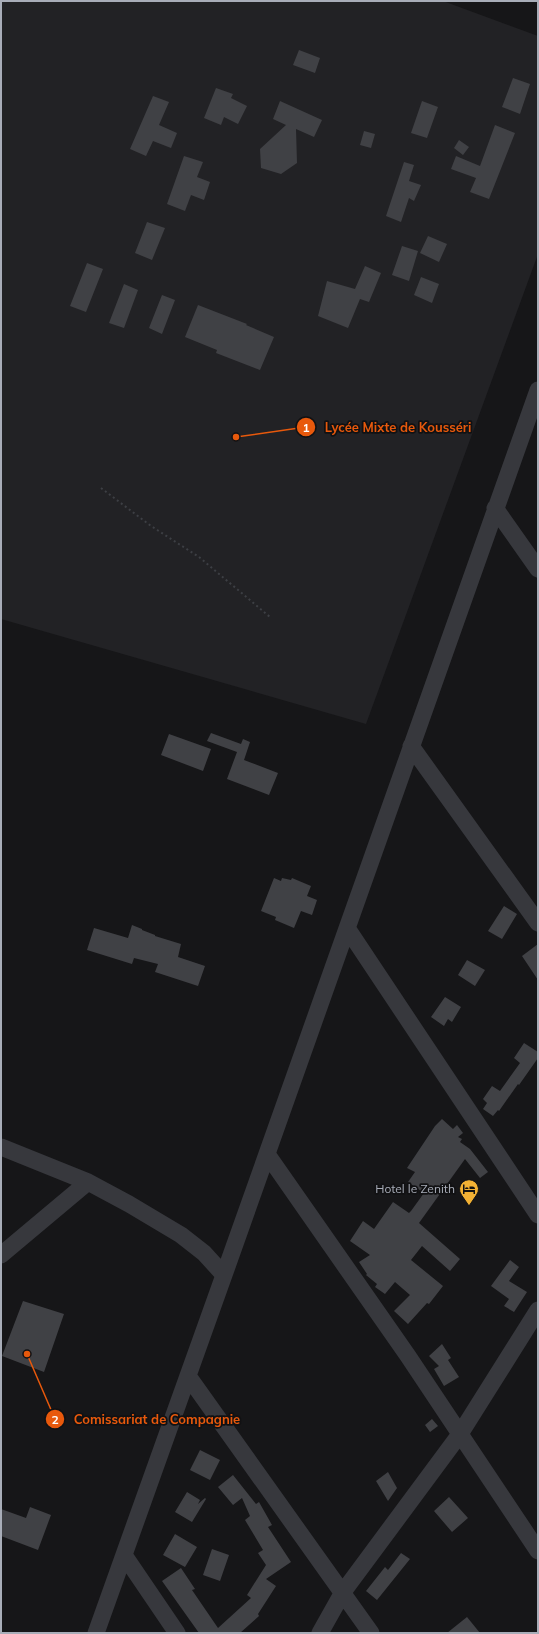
<svg xmlns="http://www.w3.org/2000/svg" width="539" height="1634" viewBox="0 0 539 1634" font-family="Mulish,sans-serif">
<style>
.built{fill:#222225}
.building{fill:#404145}
.lines{fill:none;stroke-linecap:round;stroke-linejoin:round}
.path{stroke:#3d3f44;stroke-width:2;stroke-dasharray:2 3;stroke-linecap:butt}
.minor{stroke:#37383d;stroke-width:17}
.labels{text-anchor:middle;stroke-width:3.5;stroke-linejoin:round;paint-order:stroke}
.poi-label{font-size:12px;fill:#a8adb8;stroke:#111113;text-anchor:end}
.leader{fill:none;stroke:#e8590c;stroke-width:1.5}
.callout-dot{fill:#e8590c;stroke:#111113;stroke-width:1.5}
.mark-label{font-size:12px;text-anchor:middle;font-weight:bold;fill:#fff}
.callout-label{font-size:13px;text-anchor:middle;font-weight:bold;fill:#e8590c;stroke:#111113;stroke-width:3.5;stroke-linejoin:round;paint-order:stroke}
</style>
<rect width="100%" height="100%" fill="#161618"/>
<path class="built" d="M1 1H443L538 36V254L366 724 1 619Z"/>
<path class="building" d="M299 50 320 58 315 73 293 65Z
M513 78 530 84 520 114 502 107Z
M216 88 233 94 231 98 247 106 238 124 224 117 221 125 204 118Z
M153 96 169 102 159 125 177 133 171 148 153 141 146 156 130 149Z
M280 101 322 120 314 137 296 129 297 163 281 174 261 168 260 149 286 125 273 119Z
M422 101 438 107 427 138 411 133Z
M495 125 515 133 489 199 470 192 476 178 451 169 456 156 480 166Z
M364 131 375 134 371 148 360 145Z
M459 140 469 147 463 155 454 148Z
M184 156 203 162 197 177 210 182 204 200 191 195 185 211 167 204Z
M404 162 414 165 409 181 421 185 414 201 409 198 401 222 386 216Z
M147 222 165 228 152 260 135 253Z
M428 236 447 244 439 262 420 253Z
M402 246 418 251 409 281 392 275Z
M87 263 103 269 86 312 70 306Z
M365 266 381 273 369 302 360 299 348 328 318 316 327 281 355 289Z
M421 277 439 284 432 303 414 295Z
M124 284 138 290 124 328 109 323Z
M162 295 175 300 162 334 149 328Z
M198 305 247 324 246 325 274 337 260 370 216 353 217 350 185 337Z
M211 733 241 744 243 739 250 742 244 760 278 773 269 795 227 779 237 752 207 741Z
M169 734 211 749 203 771 161 755Z
M274 878 281 881 282 878 291 880 292 878 311 886 307 896 317 900 312 915 301 911 294 928 275 920 276 917 261 911Z
M504 906 517 914 502 939 488 931Z
M132 925 142 929V930L155 935V936L181 944 178 957 205 966 198 986 155 972 158 964 134 958 132 964 87 950 94 928 128 938Z
M538 944V980L522 956Z
M467 960 485 970 475 986 458 975Z
M445 997 461 1007 452 1022 448 1019 444 1026 431 1017Z
M524 1043 538 1052V1058L519 1085 518 1084 499 1111 498 1110 493 1116 483 1109 487 1103 483 1099 492 1086 500 1091 520 1063 514 1058Z
M442 1119 453 1129 457 1125 463 1133 458 1137 462 1139 460 1142 470 1149 488 1172 480 1178 465 1159 419 1223 460 1259 450 1271 422 1246 411 1260 443 1286 429 1304 427 1303 408 1324 394 1311 410 1295 395 1282 385 1294 375 1287 377 1284 366 1275 367 1274 359 1262 370 1255 350 1241 363 1221 374 1229 393 1202 409 1213 411 1211 424 1193 408 1182 415 1172 407 1168 435 1126Z
M510 1260 519 1267 509 1281 527 1292 514 1312 504 1306 509 1299 491 1286Z
M23 1301 64 1314 44 1372 2 1356Z
M442 1344 451 1358 448 1360 459 1377 444 1386 434 1369 439 1366 429 1356Z
M432 1419 438 1426 430 1432 425 1425Z
M200 1450 220 1460 210 1480 190 1470Z
M388 1472 397 1488 388 1501 376 1481Z
M233 1475 256 1504 259 1502 272 1525 268 1527 291 1562 266 1579 276 1586 258 1614 259 1616 240 1633H199L162 1581 181 1568 195 1589 192 1590 218 1628 251 1598 247 1595 266 1565 258 1553 263 1550 245 1520 250 1516 242 1498 233 1505 218 1487Z
M187 1492 200 1500 198 1504 205 1498 206 1499 192 1522 175 1512Z
M449 1497 468 1518 452 1532 434 1511Z
M30 1507 51 1515 38 1550 1 1536V1509L26 1518Z
M175 1534 197 1547 185 1567 163 1555Z
M212 1549 229 1555 220 1581 203 1575Z
M401 1553 410 1559 377 1600 366 1591 385 1567 388 1570Z
M467 1617 480 1633H447Z"/>
<g class="lines">
<path class="path" d="M101 488 151 526 199 557 270 617"/>
<path class="minor" d="M495 508 538 569
M411 746 538 923
M347 928 538 1215
M1 1147 88 1182 129 1204 181 1235 204 1253 224 1275
M267 1154 408 1356 538 1551
M1 1255 88 1182
M188 1376 371 1633
M124 1555 177 1633
M96 1633 224 1275 538 390
M320 1633 343 1592 460 1434 538 1310"/>
</g>
<defs>
<g id="hotel-pin" transform="scale(1)"><path d="M0 17L-7.5 6A9.5 9.5 0 1 1 7.5 6Z" fill="#f2b134" stroke="#111113"/><path d="M-6-4.5h1.5V1H6V5H4.5V3h-9V5H-6ZM-4 0a1.8 1.8 0 1 1 3.6 0ZM.5 0V-2.5h3Q6-2.5 6 0Z" fill="#111"/></g>
</defs>
<g fill-rule="evenodd">
<use href="#hotel-pin" x="469" y="1189"/>
</g>
<g class="labels">
<g class="poi-label">
<text x="455" y="1193">Hotel le Zenith</text>
</g>
</g>
<path class="leader" d="M236 437L306 427M27 1354L55 1419"/>
<g class="callout-dot">
<circle cx="236" cy="437" r="4"/>
<circle cx="27" cy="1354" r="4"/>
<circle cx="306" cy="427" r="10"/>
<circle cx="55" cy="1419" r="10"/>
</g>
<g class="mark-label">
<text x="306" y="432">1</text>
<text x="55" y="1424">2</text>
</g>
<g class="callout-label">
<text x="398" y="432">Lycée Mixte de Kousséri</text>
<text x="157" y="1424">Comissariat de Compagnie</text>
</g>
<rect width="539" height="1634" fill="none" stroke="#a8adb8" stroke-width="4"/>
</svg>
